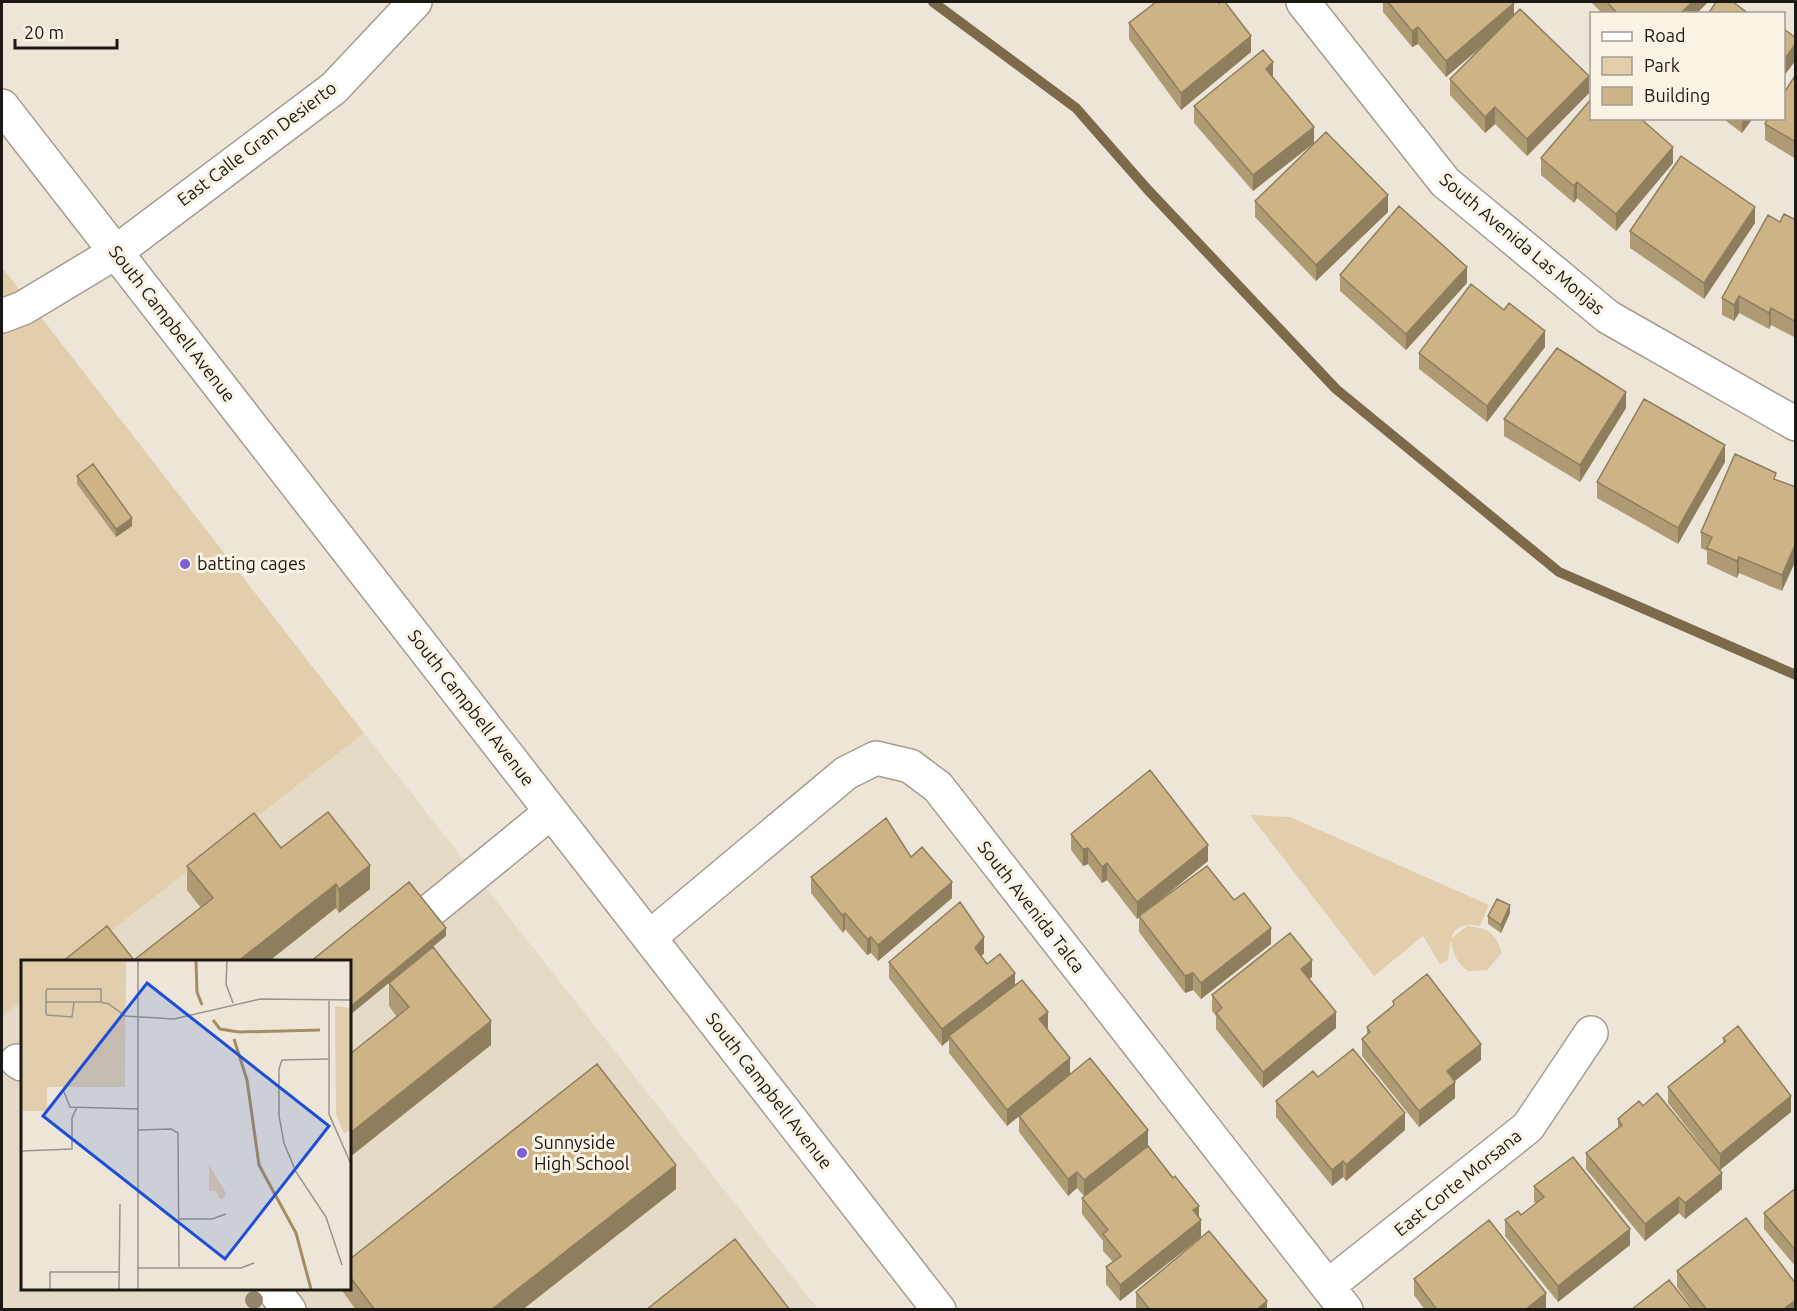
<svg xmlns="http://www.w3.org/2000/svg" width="1797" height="1311" viewBox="0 0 1797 1311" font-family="Ubuntu,sans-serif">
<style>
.built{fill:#e5dac6}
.green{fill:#e2ceac}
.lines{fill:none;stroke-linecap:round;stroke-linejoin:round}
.stream{stroke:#7c6a4a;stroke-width:10}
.minor-casing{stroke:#a39c8f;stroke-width:36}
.major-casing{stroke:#a39c8f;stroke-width:36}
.minor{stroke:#fff;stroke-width:33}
.major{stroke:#fff;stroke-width:33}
.tree{fill:#94866c}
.wall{fill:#af9b73}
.shaded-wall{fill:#8f7e5e}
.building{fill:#ccb486;stroke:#8f7e5e;stroke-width:1.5}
.poi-dot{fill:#7f5ed9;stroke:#faf3e5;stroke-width:2}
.labels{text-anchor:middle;stroke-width:6;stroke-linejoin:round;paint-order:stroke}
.street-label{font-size:18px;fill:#1c1915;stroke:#faf3e5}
.poi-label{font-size:18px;fill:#1c1915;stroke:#faf3e5;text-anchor:start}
.inset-river{fill:none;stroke:#a58d61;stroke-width:3}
.inset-road{fill:none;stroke:#99948a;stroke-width:1.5}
.view{fill:#1d4ed8;fill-opacity:0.15;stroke:#1d4ed8;stroke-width:3}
.inset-edge{fill:none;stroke:#1c1915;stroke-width:3}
</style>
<rect width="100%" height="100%" fill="#ede6d8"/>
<path class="built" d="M364 733 818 1309 2 1310V1017L22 1001V1288H350V962L73 961Z"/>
<path class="green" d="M2 267 364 733 73 961 22 962V1001L2 1017Z
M1250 815 1290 817 1489 905 1480 926C1451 921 1451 936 1448 960L1440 964 1423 936 1374 976Z
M1467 926C1488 928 1496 933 1502 953L1487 970 1468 971C1456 962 1453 954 1451 939Z"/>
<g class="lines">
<path class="stream" d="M933 2 1076 108 1148 190 1336 389 1559 572 1796 675"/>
<g class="minor-casing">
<path id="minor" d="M1303 2 1445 182 1608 317 1796 424
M2 316 23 308 116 252 334 88 415 2
M650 937 846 773 876 758 910 766 938 787 1346 1310
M350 962 404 932 551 812
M17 1061 22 1064
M1328 1286 1528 1127 1591 1033
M272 1288 289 1310"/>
</g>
<g class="major-casing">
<path id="major" d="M2 106 939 1310"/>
</g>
<use href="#minor" class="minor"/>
<use href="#major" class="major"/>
</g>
<circle class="tree" cx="254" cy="1300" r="9"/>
<path class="wall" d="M1383 2 1514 15 1589 93 1527 156 1495 124 1485 133 1450 95V79L1484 44 1446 77 1418 44 1412 47 1383 12Z
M1591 2H1708L1696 14H1603Z
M1219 3 1251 52 1181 110 1129 39V23Z
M1796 74V159L1765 140V124Z
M1273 77 1314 143 1253 191 1194 123V106Z
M1722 118H1753L1742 133Z
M1541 158 1673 163 1616 231 1577 198 1574 203 1541 175Z
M1255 201 1388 212 1316 281 1255 217Z
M1796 220V338L1771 325 1769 329 1739 313 1734 321 1722 315V298L1780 222Z
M1755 223 1704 299 1630 248V231Z
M1340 275 1467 283 1406 350 1340 291Z
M1545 347 1487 422 1419 369V353Z
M1626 408 1580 482 1504 436V419Z
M1725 462 1678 544 1597 498V482Z
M77 476 132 526 116 537 77 484Z
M1776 480 1796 487 1782 591 1739 573 1737 578 1707 564V551L1701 548V532Z
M1071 834 1208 861 1157 902 1234 900 1271 944 1201 999 1193 990 1185 993 1139 932V917L1137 919 1107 880 1102 883 1088 864 1083 866 1071 850Z
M281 848 370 889 339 913 336 908 134 960 201 908 187 890V866Z
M911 857 952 898 878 961 871 953 867 955 845 929 843 933 811 893V877Z
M1510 913 1501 933 1488 924V916Z
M446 936 419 958 491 1045 397 1017 389 1006V983Z
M984 953 981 957 987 964 1015 985 1048 1028 1047 1029 1070 1075 1148 1146 1199 1218 1201 1237 1120 1301 1106 1284V1267L1113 1262 1103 1251V1241L1082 1214V1198L1127 1162 1084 1196 1077 1188 1068 1196 1019 1132V1116L1007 1126 949 1053V1040L942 1046 889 978V962Z
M1312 977 1309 979 1336 1028 1263 1088 1216 1029V1016L1212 1011V995Z
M1393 1001 1481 1060 1455 1081V1098L1419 1127 1362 1056V1039L1367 1036V1027L1393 1006Z
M1723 1038 1791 1112 1720 1170 1668 1103V1087L1723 1044Z
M1318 1077 1405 1130 1346 1181 1343 1177 1332 1186 1276 1117V1101Z
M1618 1119 1722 1189 1685 1219 1679 1213 1645 1241 1586 1169V1153L1618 1128Z
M1534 1186 1630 1245 1558 1302 1505 1236V1220L1521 1215 1536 1203 1534 1202Z
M1796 1188V1267L1764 1229V1213Z
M676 1189 522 1310H356L341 1289V1288H350V1259Z
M1677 1271 1796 1310H1694L1677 1287Z
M1414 1279 1546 1310H1425L1414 1295Z
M1136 1292 1267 1310H1136Z"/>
<path class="shaded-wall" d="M1692 2H1708L1696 14H1680Z
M1514 3V19L1446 77V61Z
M1418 27V44L1412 47V31Z
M1251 36V52L1181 110V93Z
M1796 43V60L1784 76V60Z
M1273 62V79L1266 69Z
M1589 76V93L1527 156V139Z
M1495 107V124L1485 133V117Z
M1742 118H1753L1742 133Z
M1314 127V143L1253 191V175Z
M1673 147V163L1616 231V214Z
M1577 182V198L1574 203V186Z
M1388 195V212L1316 281V265Z
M1755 207V223L1704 299V283Z
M1467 267V283L1406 350V334Z
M1739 296V313L1734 321V305Z
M1771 308V325L1769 329V313Z
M1545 331V347L1487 422V406Z
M1626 392V408L1580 482V465Z
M1725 445V462L1678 544V528Z
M132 518V526L116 537V529Z
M1796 543V560L1782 591V575Z
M1739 557V573L1737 578V561Z
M1208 845V861L1137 919V902Z
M1088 848V864L1083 866V849Z
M1107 863V880L1102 883V867Z
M370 865V889L339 913V889Z
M952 882V898L878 961V945Z
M336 884V908L268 962H237Z
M1510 905V913L1501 933V925Z
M845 913V929L843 933V916Z
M446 928V936L350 1015V1007Z
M1271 928V944L1201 999V983Z
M871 937V953L867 955V939Z
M984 937V953L975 964V948Z
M1312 960V977L1301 985V969Z
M1015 973V989L949 1036V1040L942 1046V1029Z
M1193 973V990L1185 993V976Z
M1048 1012V1028L1039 1035V1019Z
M1336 1012V1028L1263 1088V1072Z
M491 1021V1045L350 1157V1133Z
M1481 1044V1060L1447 1087V1071Z
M1070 1058V1075L1007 1126V1110Z
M1455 1082V1098L1419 1127V1111Z
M1791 1096V1112L1720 1170V1154Z
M1405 1113V1130L1346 1181V1165Z
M1148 1130V1146L1084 1196V1180Z
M1343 1161V1177L1332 1186V1170Z
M676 1165V1189L522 1310H491Z
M1077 1172V1188L1068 1196V1179Z
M1722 1173V1189L1685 1219V1203Z
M1679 1197V1213L1645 1241V1224Z
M1199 1206V1222L1201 1220V1237L1120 1301V1285L1193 1210Z
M1630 1229V1245L1558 1302V1286Z
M1546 1293V1310H1525Z
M1796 1300V1310H1782Z
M1267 1301V1310H1256Z"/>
<path class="building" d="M1156 2H1219V3L1221 2H1225L1251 36 1181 93 1129 23Z
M1388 2H1513L1514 3 1446 61 1418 27 1412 31Z
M1607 2H1692L1680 14H1618Z
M1716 2H1733L1749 14H1708Z
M1520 9 1589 76 1527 139 1495 107 1485 117 1450 79Z
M1784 29 1796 38V43L1784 60Z
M1263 50 1273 62 1266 69 1314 127 1253 175 1194 106Z
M1796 74V142L1765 124 1768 118H1784V93Z
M1592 98V118H1640L1673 147 1616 214 1577 182 1574 186 1541 158Z
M1326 132 1388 195 1316 265 1255 201Z
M1681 156 1755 207 1704 283 1630 231Z
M1399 206 1467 267 1406 334 1340 275Z
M1784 214 1796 220V322L1771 308 1769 313 1739 296 1734 305 1722 298 1768 215 1780 222Z
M1471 284 1504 310 1509 303 1545 331 1487 406 1419 353Z
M1557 348 1626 392 1580 465 1504 419Z
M1644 399 1725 445 1678 528 1597 482Z
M1735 454 1776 473 1774 479 1796 487V543L1782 575 1739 557 1737 561 1707 548 1712 537 1701 532Z
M93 464 132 518 116 529 77 476Z
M1150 770 1208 845 1137 902 1107 863 1102 867 1088 848 1083 849 1071 834Z
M328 812 370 865 339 889 336 884 237 962H62L107 926 134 960 213 898 187 866 254 813 281 848Z
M886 818 911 857 922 847 952 882 878 945 871 937 867 939 845 913 843 916 811 877Z
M1207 866 1234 900 1244 893 1271 928 1201 983 1193 973 1185 976 1139 916Z
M409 882 446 928 350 1007V962H310Z
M1497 899 1510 905 1501 925 1488 916Z
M960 902 984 937 975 948 987 964 1000 954 1015 973 942 1029 889 962Z
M1290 933 1312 960 1301 969 1336 1012 1263 1072 1216 1013 1222 1008 1212 995Z
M433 947 491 1021 350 1133V1054L409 1007 389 983Z
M1427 974 1481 1044 1447 1071 1455 1082 1419 1111 1362 1039 1370 1032 1367 1027 1394 1005 1393 1001Z
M1022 980 1048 1012 1039 1019 1070 1058 1007 1110 949 1036Z
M1738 1026 1791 1096 1720 1154 1668 1087 1726 1041 1723 1038Z
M1353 1049 1405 1113 1346 1165 1343 1161 1332 1170 1276 1101 1313 1071 1318 1077Z
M1090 1058 1148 1130 1084 1180 1077 1172 1068 1179 1019 1116Z
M597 1064 676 1165 491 1310H375L350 1277V1259Z
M1657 1093 1722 1173 1685 1203 1679 1197 1645 1224 1586 1153 1622 1125 1618 1119 1639 1101 1643 1106Z
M1148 1146 1173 1178 1175 1176 1199 1206 1193 1210 1201 1220 1120 1285 1106 1267 1121 1256 1103 1234 1108 1230 1082 1198Z
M1573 1157 1630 1229 1558 1286 1505 1220 1518 1211 1521 1215 1544 1197 1534 1186Z
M1796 1188V1251L1764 1213Z
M1746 1218 1796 1284V1300L1782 1310H1707L1677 1271Z
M1489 1220 1546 1293 1525 1310H1437L1414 1279Z
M1209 1231 1267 1301 1256 1310H1150L1136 1292Z
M735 1239 790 1310H646Z
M1669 1280 1693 1310H1631Z"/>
<g class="poi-dot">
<circle cx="185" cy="564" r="6"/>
<circle cx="522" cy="1153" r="6"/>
</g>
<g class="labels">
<g class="street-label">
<text transform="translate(257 144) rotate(-37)" y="6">East Calle Gran Desierto</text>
<text transform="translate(1522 244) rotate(40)" y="6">South Avenida Las Monjas</text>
<text transform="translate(172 324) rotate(52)" y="6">South Campbell Avenue</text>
<text transform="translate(471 708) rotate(52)" y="6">South Campbell Avenue</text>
<text transform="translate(1031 907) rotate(52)" y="6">South Avenida Talca</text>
<text transform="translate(769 1091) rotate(52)" y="6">South Campbell Avenue</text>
<text transform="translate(1458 1183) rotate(-39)" y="6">East Corte Morsana</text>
</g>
<g class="poi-label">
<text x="197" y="570">batting cages</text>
<text x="534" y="1149">Sunnyside<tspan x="534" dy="21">High School</tspan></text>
</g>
</g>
<g transform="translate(21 960)">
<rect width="330" height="330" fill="#ede6d8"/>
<path d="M0 1H105L104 127H26V151H0ZM314 46 330 48V170L323 173 315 154ZM188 205 205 233 202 239 198 238 195 231H188Z" fill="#e2ceac"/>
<path class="inset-river" d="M175 1 176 32 181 45M192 60 199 69 218 72 299 70M213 79 226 120 238 205 275 273 290 329"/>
<path class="inset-road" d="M206 1 205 24 212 43M308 39V154L330 204M25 42H80V29H26L25 32V53L26 55 51 57 53 42M80 42 88 44 104 56 153 59 239 39 330 40M261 100 258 109V156L263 183 275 212 305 257 321 305M261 100 307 99M43 132 49 147 117 149M117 170 150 169 157 173 158 307M0 191 51 189V158L56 147M158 259H191L205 254M117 308H220L233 303M29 329V312H98M98 329 99 244M117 329V1"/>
<path class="view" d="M126 23 308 166 204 299 22 156Z"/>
<rect width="330" height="330" class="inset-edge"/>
</g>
<rect width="1797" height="1311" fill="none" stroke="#1c1915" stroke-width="6"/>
<rect x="1590" y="12" width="195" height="108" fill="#faf3e5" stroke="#a19c92" stroke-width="1.5"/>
<rect x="1602" y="32" width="30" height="9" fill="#ffffff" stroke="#a19c92" stroke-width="1.5"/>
<text x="1644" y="42" font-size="18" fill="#1c1915">Road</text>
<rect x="1602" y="57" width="30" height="18" fill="#e2ceac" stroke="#a19c92" stroke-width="1.5"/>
<text x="1644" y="72" font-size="18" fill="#1c1915">Park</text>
<rect x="1602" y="87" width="30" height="18" fill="#ccb486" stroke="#a19c92" stroke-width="1.5"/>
<text x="1644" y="102" font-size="18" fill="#1c1915">Building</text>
<path d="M15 39v9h102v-9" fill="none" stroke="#1c1915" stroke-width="3"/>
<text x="24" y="39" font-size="18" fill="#1c1915" stroke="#faf3e5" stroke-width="4.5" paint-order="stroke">20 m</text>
</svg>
